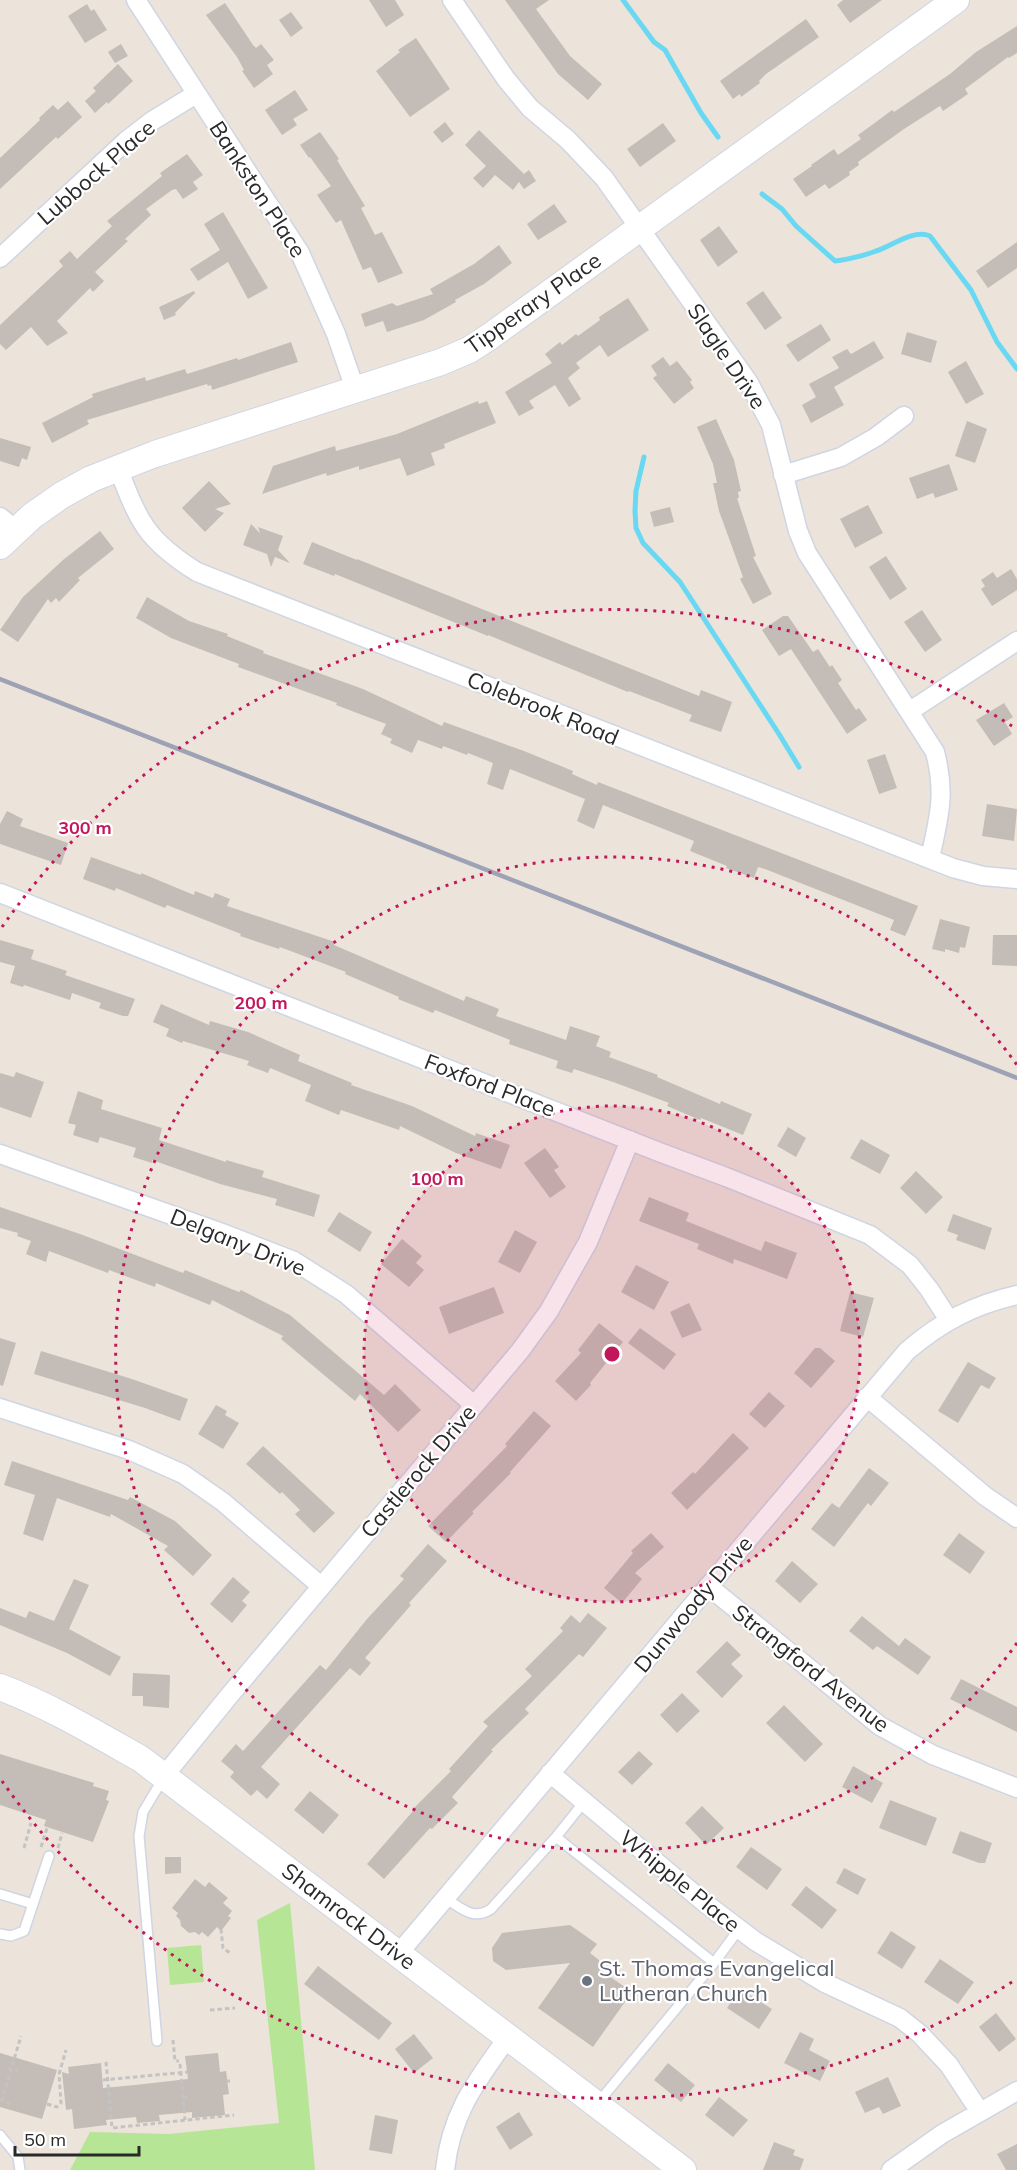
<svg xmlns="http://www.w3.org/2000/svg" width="1017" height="2170" viewBox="0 0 1017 2170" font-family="Mulish,sans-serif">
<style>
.green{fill:#b6e595}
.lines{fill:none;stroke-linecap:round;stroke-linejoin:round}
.stream{stroke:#69d8f2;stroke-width:5}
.building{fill:#c4bdb7}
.lane-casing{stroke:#cfd5e3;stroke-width:12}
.street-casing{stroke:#cfd5e3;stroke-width:21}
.secondary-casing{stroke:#cfd5e3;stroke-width:28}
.path{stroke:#c3c3c3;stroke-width:3;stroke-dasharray:4.5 3;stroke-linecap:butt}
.lane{stroke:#fff;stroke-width:9}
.street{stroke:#fff;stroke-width:18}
.secondary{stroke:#fff;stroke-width:26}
.rail{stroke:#9da2b4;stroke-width:4.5}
.ring{fill:none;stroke:#c2185b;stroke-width:3;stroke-dasharray:3 6}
.worship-dot{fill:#6b7280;stroke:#fff;stroke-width:2}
.labels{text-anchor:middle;stroke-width:4.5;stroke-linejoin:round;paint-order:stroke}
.street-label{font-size:22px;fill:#292929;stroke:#fff}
.worship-label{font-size:22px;fill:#5b616d;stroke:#fff;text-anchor:start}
.centre{fill:#c2185b;stroke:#fff;stroke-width:3}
.ring-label{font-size:18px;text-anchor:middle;font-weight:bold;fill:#c2185b;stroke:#fff;stroke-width:4.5;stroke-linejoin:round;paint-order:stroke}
</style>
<rect width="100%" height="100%" fill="#ece3da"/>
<path class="green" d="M290 1903 315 2170H70L90 2132 169 2134 279 2123 257 1920Z
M201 1945 204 1982 170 1985 167 1948Z"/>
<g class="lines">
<path class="stream" d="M623 0 654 42 665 50 701 113 718 137
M762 194 782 209 796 226 835 261C845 260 866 255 876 251 892 246 913 229 930 236L971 290 997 342 1017 369
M644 457 636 491 635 511 636 528 643 543 680 582 779 734 799 767"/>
</g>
<path class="building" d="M369 0H395L404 15 386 27Z
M505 0H549L536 9 570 56 602 84 588 100 558 74Z
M843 0H882L850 23 837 5Z
M225 3 253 45 256 48 261 44 274 60 267 65 273 74 254 88 242 71 244 70 237 57 206 15Z
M87 4 91 11 94 9 107 30 85 43 68 16Z
M291 12 303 28 291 37 279 20Z
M806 19 819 37 766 74 759 81 760 83 741 97 740 94 733 99 720 81Z
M1017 26V53L1009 58 1008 57 965 89 968 94 943 111 940 106 904 129 858 162 859 165 849 172 850 175 829 189 825 184 806 197 793 179 812 166 811 165 834 149 838 155 861 139 858 135 872 125 892 110 894 112 950 74 976 52Z
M416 38 450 89 410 117 376 71 400 52 398 50Z
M121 44 128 56 115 63 108 52Z
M118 64 133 81 108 104 107 102 95 113 85 101 96 91 93 88Z
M295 90 308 110 293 119 297 125 282 135 265 110Z
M68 101 82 117 58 139 56 137 0 189V158L40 120 39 118 53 105 58 110Z
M445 122 454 134 442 143 433 132Z
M663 123 676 141 640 167 627 149Z
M479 130 524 174 529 170 536 181 524 189 519 182 513 190 495 175 483 188 473 178 486 166 465 145Z
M320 132 339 159 337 160 365 206 361 208 375 235 382 232 403 273 378 283 371 267 363 270 341 220 336 223 317 195 331 186 310 157 309 158 300 145Z
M187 154 203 175 193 182 198 189 183 199 176 189 172 190 146 209 151 215 125 239 128 241 95 272 104 281 93 292 90 288 57 321 68 333 47 346 31 327 6 350 0 344V325L63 266 59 261 70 251 77 259 112 226 107 221 162 176 160 173Z
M554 204 567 222 538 240 527 224Z
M223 212 268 288 248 299 228 262 198 281 190 269 220 250 204 224Z
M719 226 738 252 718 267 700 240Z
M1017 242V268L988 288 976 271Z
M499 245 512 263 484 284 455 300 456 302 424 320 387 332 383 321 365 327 361 314 392 303 397 306 433 294 430 289 474 264Z
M194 291 195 293 175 313 176 315 164 320 159 307Z
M763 291 782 318 765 330 746 303Z
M628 298 649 330 608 357 600 345 576 363 580 368 568 378 581 399 569 407 555 385 529 401 534 408 519 416 505 392 552 363 545 354 560 342 562 345 576 334 578 336 600 320 599 317Z
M821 324 831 340 798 362 786 345Z
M907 332 937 341 931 363 901 354Z
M874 341 884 358 834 387 844 405 811 423 802 405 816 397 809 384 839 368 832 357 847 349 851 354Z
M291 342 298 362 212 390 211 385 208 386 207 384 87 420 89 424 52 443 42 423 93 397 92 394 145 377 146 381 185 369 187 374 237 358 238 360Z
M663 357 670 366 677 361 692 380 690 382 694 388 674 404 653 378 657 375 651 366Z
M966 361 984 394 966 404 948 372Z
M478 401 479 404 487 401 496 423 444 444 445 448 431 453 435 465 407 476 400 458 359 470V466L327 476 326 473 262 494 273 466 335 446 336 451 397 434Z
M716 419 734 460 741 491 738 492 739 498H737L756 556 753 557 772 594 753 604 740 579 743 577 719 511 713 483H717L713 464 697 427Z
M967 421 987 429 975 463 955 456Z
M0 438 31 447 27 460 22 458 19 467 0 461Z
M949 464 958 490 935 498 933 493 917 499 909 478Z
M209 481 231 504 215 509 224 513 205 532 182 508Z
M868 505 883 533 855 548 840 519Z
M670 507 674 522 654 527 650 512Z
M251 524 260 533 258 527 283 536 278 550 290 563 275 557 271 567 267 554 243 545Z
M100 531 114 549 78 578 80 580 59 602 56 598 51 603 48 599 18 642 0 630 23 597 63 560Z
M312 542 357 560V559L699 696 701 690 732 702 721 732 689 721 692 715 629 691 628 692 488 635V636L335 574 334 576 303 564Z
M886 556 907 589 890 600 869 567Z
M1011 569 1017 579V590L992 606 981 589 985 586 981 580 993 572 997 578Z
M147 597 189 621 228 634 227 636 264 651 263 653 363 689 442 726 444 722 524 751 573 771 572 774 597 785 598 782 918 906 908 930 905 936 890 930 894 920 765 869 758 867 754 878 726 868 727 866 690 851 694 841 603 805 594 829 577 821 585 799 510 769 503 790 487 784 493 763 468 753 467 755 443 746 442 749 418 740 412 753 390 743 392 739 381 734 386 724 336 705 337 703 238 667 239 664 171 638 136 618Z
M922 610 942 640 925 652 904 622Z
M783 616H788L813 652 818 649 830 667 832 665 842 680 838 683 856 710 859 708 867 720 847 734 791 649 779 656 762 630Z
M1004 703 1013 717 1005 722 1012 734 994 746 976 720Z
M885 754 897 788 879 794 867 760Z
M987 804 1017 809 1014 841 982 836Z
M7 811 23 819 20 826 68 843 61 865 0 844V824Z
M91 857 141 875V873L194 895 195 891 213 898 215 893 230 899 227 906 335 942 334 945 464 1001 466 996 499 1009 496 1016 566 1040 570 1026 600 1036 596 1046 611 1052 609 1057 658 1075 657 1077 720 1104 721 1101 752 1114 743 1135 701 1118 700 1120 667 1106 669 1103 616 1083 574 1069 572 1073 556 1068 558 1061 509 1044 510 1040 435 1010 433 1013 398 999 399 997 345 974 346 972 280 947 279 949 240 936 241 934 167 905 165 908 116 888 115 891 83 879Z
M940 919 970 927 965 948 960 947 959 953 945 949V952L932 949Z
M993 935H1017V966L992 965Z
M0 940 34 950 31 959 67 971 65 975 135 999 128 1016H123L99 1008 101 1003 72 993 70 1000 24 985 23 987 10 983 15 966 0 962Z
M161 1004 209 1025 210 1021 248 1032 300 1055 298 1061 352 1083 351 1085 412 1106 475 1136 476 1133 510 1145 501 1169 456 1153 400 1126 399 1130 341 1110 339 1115 305 1101 311 1085 270 1068 268 1073 247 1065 249 1061 183 1041 182 1043 166 1036 169 1029 153 1022Z
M16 1072 44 1082 31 1118 0 1107V1073L14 1077Z
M78 1091 103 1100 101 1109 162 1128 159 1140 226 1162V1160L264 1171 262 1177 320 1195 314 1217 275 1205 277 1199 220 1184 152 1160V1163L133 1157 136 1148 100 1137 98 1143 73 1135 76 1125 68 1123Z
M788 1127 806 1138 796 1157 777 1146Z
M861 1139 890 1155 880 1174 850 1158Z
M545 1148 559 1167 554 1170 566 1187 550 1198 524 1163Z
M916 1171 943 1197 926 1214 900 1188Z
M649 1197 689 1213 686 1221 761 1251 765 1241 797 1253 787 1279 734 1259 733 1264 697 1249 699 1244 639 1221Z
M0 1207 80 1234 183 1273 185 1270 239 1292 241 1290 290 1315 384 1395 395 1384 421 1410 398 1432 360 1394 355 1401 281 1339 283 1336 212 1300 210 1305 156 1283 155 1287 109 1270 108 1273 49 1251 46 1262 26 1254 31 1241 17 1236 18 1233 0 1228Z
M339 1212 372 1232 360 1252 327 1231Z
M953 1214 992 1228 985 1250 956 1240 958 1235 947 1231Z
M515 1230 537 1242 520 1273 498 1262Z
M402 1239 422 1256 416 1263 424 1270 409 1287 381 1264Z
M636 1265 669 1282 654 1310 621 1292Z
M494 1287 504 1313 449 1334 439 1307Z
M850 1292 874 1298 863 1337 840 1331Z
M689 1303 702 1330 682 1338 670 1312Z
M599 1323 623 1342 590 1383 591 1385 576 1401 555 1381 581 1353 578 1350Z
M640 1328 676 1354 664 1370 628 1343Z
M0 1338 16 1343 3 1386 0 1385Z
M815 1348H820L835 1361 811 1388 794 1373Z
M41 1351 132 1379 188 1399 180 1421 145 1408 34 1374Z
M968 1362 996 1378 989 1389 981 1385 958 1423 938 1411Z
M769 1392 785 1406 765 1428 749 1414Z
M216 1405 227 1411 225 1415 239 1423 223 1449 198 1434Z
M534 1411 551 1426 510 1472 511 1473 472 1512 474 1513 446 1542 428 1526 507 1446 505 1444Z
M733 1433 749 1448 687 1510 671 1493 693 1472 695 1474Z
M263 1446 335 1513 314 1533 295 1514 300 1510 282 1492 280 1494 246 1464Z
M12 1461 128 1500 130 1497 175 1521 212 1555 193 1576 164 1550 168 1546 111 1514 110 1517 57 1498 43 1541 23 1534 35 1495 4 1485Z
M869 1468 889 1483 871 1506 868 1503 834 1547 811 1529 832 1503 839 1508Z
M651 1533 664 1547 635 1573 642 1579 622 1603 604 1588 633 1553 631 1551Z
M959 1533 985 1552 970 1574 943 1555Z
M428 1544 447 1561 409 1603 411 1605 365 1658 371 1663 360 1676 350 1668 261 1767 280 1784 267 1799 257 1790 251 1796 230 1777 234 1772 221 1761 236 1744 243 1751 320 1665 326 1670 367 1619 404 1579 400 1576Z
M792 1561 818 1584 800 1603 775 1581Z
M233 1577 250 1592 242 1601 247 1605 232 1623 210 1604Z
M74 1579 89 1585 69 1629 121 1657 110 1676 67 1653 0 1625V1608L26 1618 29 1611 54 1621Z
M588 1613 607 1628 583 1657 579 1654 525 1709 529 1713 491 1750 493 1751 452 1797 458 1803 432 1829 430 1828 384 1879 367 1864 413 1811 412 1810 451 1771 449 1769 488 1726 483 1722 532 1676 525 1669 563 1631 560 1628 571 1615 580 1623Z
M862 1616 899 1646 905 1638 931 1657 918 1675 877 1646 873 1650 849 1631Z
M727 1641 741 1655 731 1664 743 1676 722 1698 696 1672Z
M133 1673 170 1675 169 1708 143 1706V1696H132Z
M961 1679 1017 1707V1732L950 1699Z
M682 1693 700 1711 677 1733 660 1715Z
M784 1705 823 1744 805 1762 766 1723Z
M639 1751 653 1764 632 1785 618 1772Z
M0 1754 94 1783 93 1786 109 1791 106 1800 109 1801 93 1842 44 1826 46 1820 0 1805Z
M853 1766 883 1783 872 1803 842 1787Z
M310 1791 339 1815 323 1834 294 1810Z
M890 1800 937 1818 926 1846 879 1828Z
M702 1806 724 1828 706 1845 685 1823Z
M960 1831 992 1843 985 1863H979L952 1853Z
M751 1847 782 1869 767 1890 736 1867Z
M165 1857H181V1873L165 1874Z
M844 1868 866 1879 858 1895 836 1883Z
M195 1879 205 1887 209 1882 228 1898 223 1903 232 1911 228 1916 231 1918 221 1931 217 1927 208 1937 202 1932 199 1935 195 1932 189 1933 181 1926 180 1920 176 1916 178 1913 172 1908Z
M806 1886 837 1910 822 1929 791 1905Z
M570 1925 597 1944 590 1953 599 1960V1969L632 1992 593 2047 538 2008 570 1963 506 1970 493 1961 492 1948 502 1933Z
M891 1931 916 1947 902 1969 877 1953Z
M940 1959 974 1982 958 2004 924 1982Z
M318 1966 392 2023 379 2040 304 1984Z
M740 1989 772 2009 759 2029 727 2008Z
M996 2013 1016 2039 999 2052 979 2027Z
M800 2032 814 2039 809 2050 830 2061 820 2081 784 2063Z
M414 2034 433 2058 414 2073 395 2049Z
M0 2053 57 2070 42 2119 0 2107Z
M218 2053 220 2072 226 2071 229 2094 223 2095 225 2115 192 2118V2112L159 2115 160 2121 137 2123 136 2117 106 2120 107 2125 74 2129 72 2109 66 2110 62 2072 69 2074 68 2067 101 2063 103 2088 135 2085 188 2079 185 2056Z
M668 2063 695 2085 681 2102 654 2080Z
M888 2077 901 2106 883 2114 879 2107 865 2113 855 2092Z
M719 2097 748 2120 733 2137 705 2115Z
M519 2112 533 2135 510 2150 496 2127Z
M375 2115 398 2120 392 2154 369 2150Z
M774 2142 795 2150 793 2155 804 2159 800 2170H763Z
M1017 2144V2170H1006L997 2154Z"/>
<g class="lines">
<g class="lane-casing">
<path id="lane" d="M556 1837 584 1802
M0 1894 33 1904 24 1931 11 1936 0 1934
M445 1898C461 1908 473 1921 491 1909L556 1837 714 1963 597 2104
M33 1904 49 1856
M714 1963 739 1929
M157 2041 139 1836 143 1812 164 1777
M0 2135 18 2157 20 2170"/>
</g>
<g class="street-casing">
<path id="street" d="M136 0 300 253 336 334 355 389
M452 0 506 79 530 108 568 140 604 178 749 383 771 425 798 531 807 553 935 752C946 794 939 817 930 858
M0 258 126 141 152 121 196 94
M118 468C139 522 146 540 197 572L953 868 983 876 1017 879
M783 475 841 457 876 437 904 416
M0 517 16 530
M910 711 1017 641
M0 893 659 1152 726 1177 870 1235 910 1265 929 1289 949 1320
M0 1154 222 1233 294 1261 346 1294 474 1405
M867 1397 985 1496 1017 1518
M0 1408 129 1450 183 1474 223 1502 321 1586
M708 1586 880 1726 933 1755 1017 1788
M550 1773 705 1903 755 1941 825 1983 900 2018 920 2034 949 2065 980 2112
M164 1776 229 1696 520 1351 549 1311 588 1242 630 1140
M399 1953 907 1351C941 1322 973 1305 1017 1295
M445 2170C451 2113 476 2082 508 2037
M891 2170 942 2134 1017 2091"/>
</g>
<g class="secondary-casing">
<path id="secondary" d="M0 546 32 516 62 495 91 479 155 454 441 362 469 350 489 337 956 0
M0 1687C50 1706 95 1733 141 1759L683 2170"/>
</g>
<path class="path" d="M41 1847 47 1828
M24 1848 31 1823
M58 1848 62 1833
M221 1929 223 1948 230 1953
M210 2010 235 2008
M173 2040 175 2061H179
M106 2062 112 2128 234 2115
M180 2064 185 2120
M8 2068 18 2071
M103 2080 187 2072
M227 2081H230
M183 2098 190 2097
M10 2104 2 2100 21 2036
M47 2104 57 2107 61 2103 59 2074 66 2050"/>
<use href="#lane" class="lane"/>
<use href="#street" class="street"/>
<use href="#secondary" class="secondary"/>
<path class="rail" d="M0 679 1017 1078"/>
</g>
<circle cx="612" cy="1354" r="248" fill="#c2185b" fill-opacity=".12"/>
<g class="ring">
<circle cx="612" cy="1354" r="248"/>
<path d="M1017 1643A497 497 0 1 1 1017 1065"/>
<path d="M1012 1982A745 745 0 0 1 2 1781M2 927A745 745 0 0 1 1012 726"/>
</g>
<circle class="worship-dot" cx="587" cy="1981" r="6"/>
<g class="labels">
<g class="street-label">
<text transform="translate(96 172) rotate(-41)" y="8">Lubbock Place</text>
<text transform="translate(258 189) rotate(57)" y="8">Bankston Place</text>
<text transform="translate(533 303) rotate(-35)" y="8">Tipperary Place</text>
<text transform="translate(727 356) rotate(56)" y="8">Slagle Drive</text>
<text transform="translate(543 708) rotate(22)" y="8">Colebrook Road</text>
<text transform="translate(490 1085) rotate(21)" y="8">Foxford Place</text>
<text transform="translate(238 1242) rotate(22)" y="8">Delgany Drive</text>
<text transform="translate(418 1471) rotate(-50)" y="8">Castlerock Drive</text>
<text transform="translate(693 1604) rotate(-50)" y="8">Dunwoody Drive</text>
<text transform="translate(811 1668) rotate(38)" y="8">Strangford Avenue</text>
<text transform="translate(680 1881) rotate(39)" y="8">Whipple Place</text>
<text transform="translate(349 1916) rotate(37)" y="8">Shamrock Drive</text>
</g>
<g class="worship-label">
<text x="599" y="1976">St. Thomas Evangelical<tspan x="599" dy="25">Lutheran Church</tspan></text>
</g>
</g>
<circle cx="612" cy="1354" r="9" class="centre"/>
<g class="ring-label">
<text x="85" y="834">300 m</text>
<text x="261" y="1009">200 m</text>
<text x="437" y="1185">100 m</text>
</g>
<path d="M15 2146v9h124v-9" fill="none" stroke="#292929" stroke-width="3"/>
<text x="24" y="2146" font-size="18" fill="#292929" stroke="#ffffff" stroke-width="4.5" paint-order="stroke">50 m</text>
</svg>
